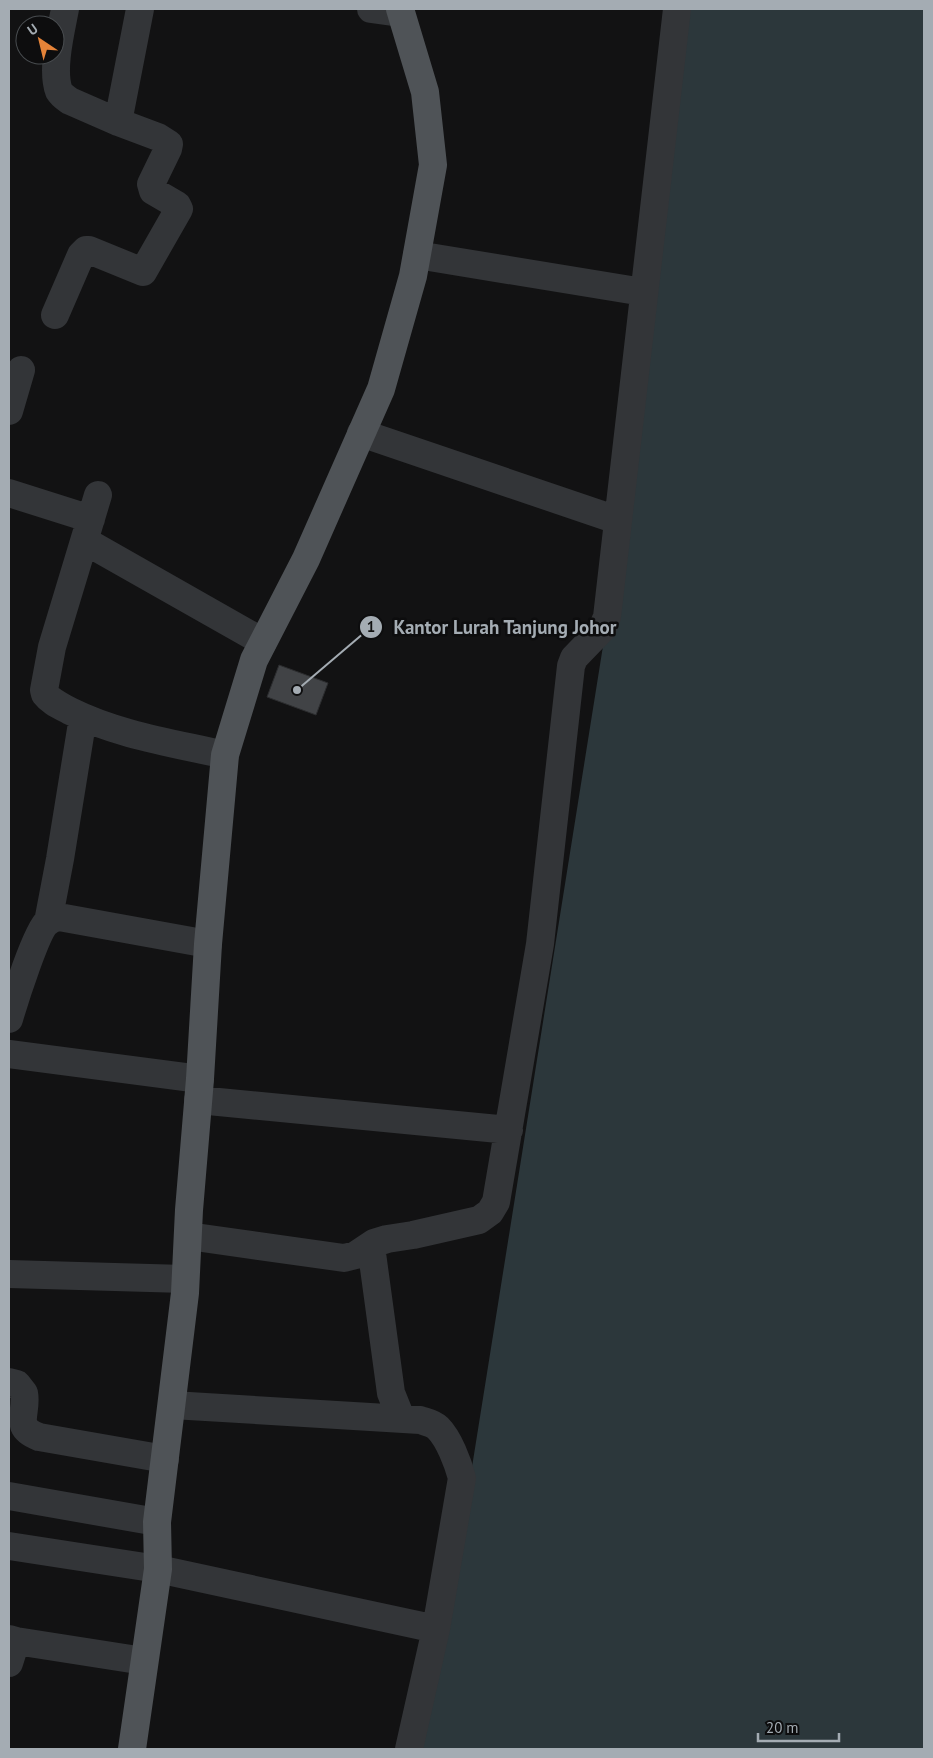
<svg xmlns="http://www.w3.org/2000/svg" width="933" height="1758" viewBox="0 0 933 1758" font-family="'PT Sans',sans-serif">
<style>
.water{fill:#2c373b}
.building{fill:#414346;stroke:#2c2d2f}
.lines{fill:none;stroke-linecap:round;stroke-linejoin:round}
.minor{stroke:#333538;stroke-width:28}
.major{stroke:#4f5357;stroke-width:28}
.leader{fill:none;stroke:#a4acb3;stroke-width:2}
.callout-dot{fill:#a4acb3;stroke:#0d0d0e;stroke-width:2}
.mark-label{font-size:15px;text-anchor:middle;font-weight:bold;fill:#111}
.callout-label{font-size:19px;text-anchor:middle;font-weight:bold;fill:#a4acb3;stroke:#0d0d0e;stroke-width:5;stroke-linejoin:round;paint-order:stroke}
</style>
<rect width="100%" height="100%" fill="#121213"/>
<path class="water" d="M682 9H924V1749H407L472 1467 603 646Z"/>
<path class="building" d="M279 665 328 683 316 715 267 697Z"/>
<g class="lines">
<path class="minor" d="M371 9 400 13
M118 122 140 9
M417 255 643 292
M55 315 81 255 86 250H89L143 272 179 209 177 205 153 191 151 184 168 149 169 144 158 137 118 122 70 101C66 98 62 96 59 91 51 70 61 30 65 9
M9 411 21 370
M361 433 617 520
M9 493 91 519
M98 495 52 647 44 690 45 694C51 702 61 706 70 711 118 735 173 743 225 755
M85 541 263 642
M48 922 60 859 83 717
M9 1019C14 1002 36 931 48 921 51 919 56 918 59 917L208 944
M9 1054 200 1079
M198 1100 509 1130
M188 1236 344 1258 356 1255 374 1243 387 1239 413 1235 479 1220 490 1212 496 1202 540 944 571 666 574 658 602 629 607 617 677 9
M371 1246 391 1393 401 1418
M9 1274 185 1279
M9 1382 17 1384 24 1393C28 1413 12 1427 39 1437L165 1459
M172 1405 420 1420C426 1422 433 1423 438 1428 449 1439 458 1463 462 1478L436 1629 409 1749
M9 1496 157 1522
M9 1546 158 1569 436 1629
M9 1639 16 1641 9 1663
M16 1641 144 1661"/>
<path class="major" d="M132 1749 158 1569 157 1522 185 1293 189 1210 200 1079 208 944 225 755 254 660 306 559 381 389 413 276 433 165 425 92 400 9"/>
</g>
<path class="leader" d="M297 690L371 627"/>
<g class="callout-dot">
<circle cx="297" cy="690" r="5"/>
<circle cx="371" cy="627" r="12"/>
</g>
<g class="mark-label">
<text x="371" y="632">1</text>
</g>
<g class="callout-label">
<text x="505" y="634">Kantor Lurah Tanjung Johor</text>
</g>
<rect width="933" height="1758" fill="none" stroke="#a4acb3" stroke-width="20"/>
<g transform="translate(40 40) rotate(325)"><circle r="24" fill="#0d0d0e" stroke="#494d50"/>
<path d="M0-4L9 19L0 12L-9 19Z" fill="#e58338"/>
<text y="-8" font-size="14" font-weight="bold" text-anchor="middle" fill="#a4acb3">U</text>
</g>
<path d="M758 1733v8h81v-8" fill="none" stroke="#a4acb3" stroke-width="2.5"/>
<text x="766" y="1733" font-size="15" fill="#a4acb3" stroke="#0d0d0e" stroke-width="4" paint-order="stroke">20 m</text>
</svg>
